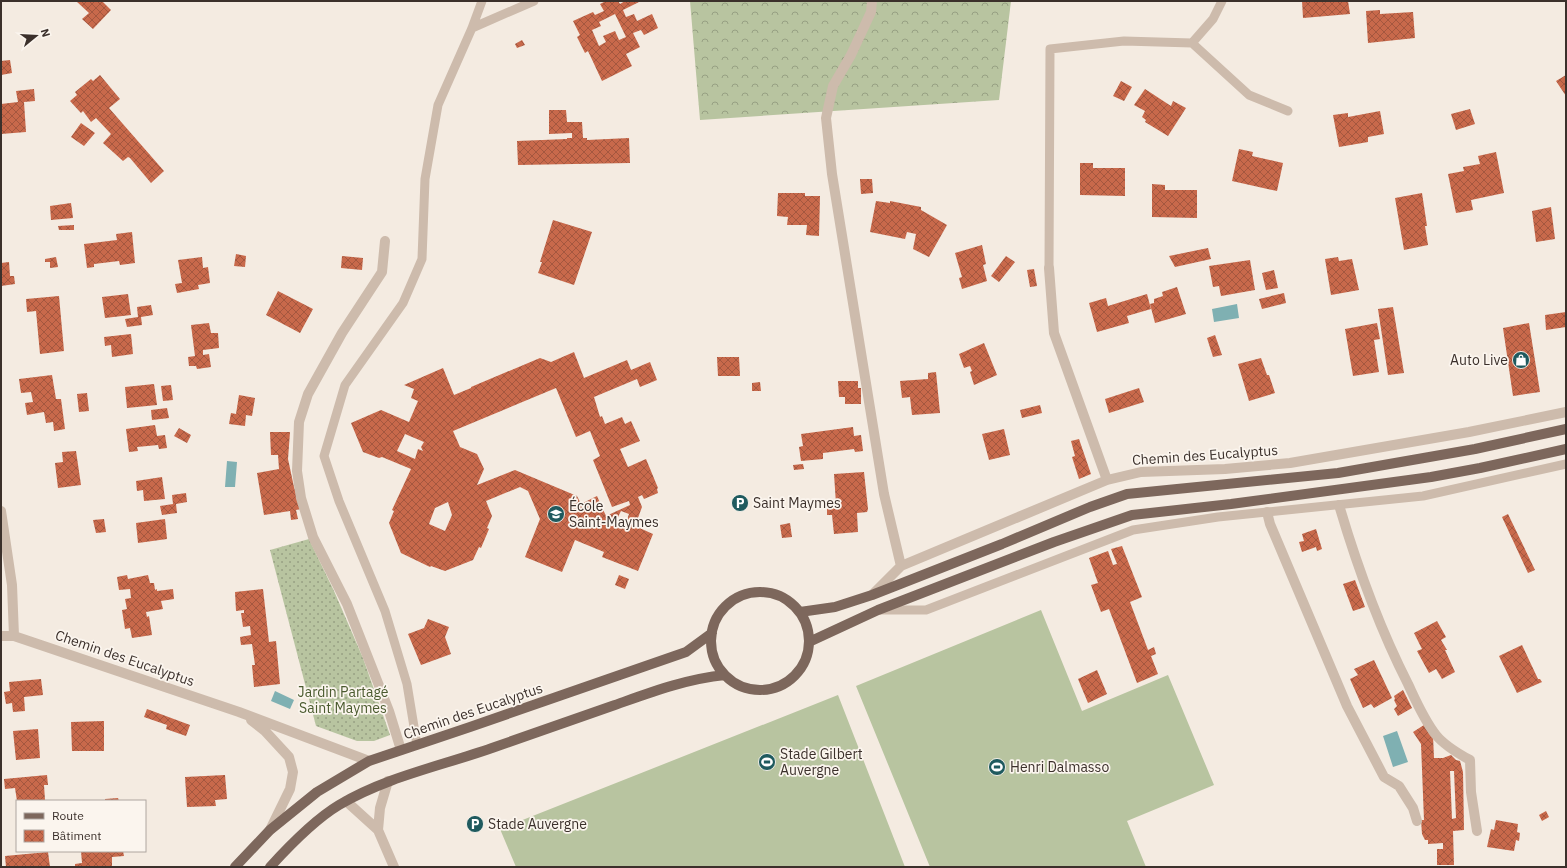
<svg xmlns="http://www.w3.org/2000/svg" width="1567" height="868" viewBox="0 0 1567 868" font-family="'IBM Plex Sans',sans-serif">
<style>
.grass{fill:#b8c4a0}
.forest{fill:url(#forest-crowns)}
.garden{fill:url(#garden-dots)}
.water{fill:#7fb0b2}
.building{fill:url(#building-cross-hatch);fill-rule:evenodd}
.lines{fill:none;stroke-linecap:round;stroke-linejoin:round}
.lane{stroke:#cdbbac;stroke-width:9}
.street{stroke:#cdbbac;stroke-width:10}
.primary{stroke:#7d675c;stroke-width:10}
.labels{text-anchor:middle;stroke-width:3.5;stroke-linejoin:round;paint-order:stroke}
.poi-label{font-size:14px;fill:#3b302b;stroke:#fbf5ee;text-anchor:start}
.street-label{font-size:14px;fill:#3b302b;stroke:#fbf5ee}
.park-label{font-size:14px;fill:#4a5a2e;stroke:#fbf5ee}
</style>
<defs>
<pattern id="forest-crowns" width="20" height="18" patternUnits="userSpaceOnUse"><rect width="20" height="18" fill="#b8c4a0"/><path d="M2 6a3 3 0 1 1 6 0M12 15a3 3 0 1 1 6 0" fill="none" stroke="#97a083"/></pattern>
<pattern id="garden-dots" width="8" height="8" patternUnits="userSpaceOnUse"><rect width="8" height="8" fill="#b8c4a0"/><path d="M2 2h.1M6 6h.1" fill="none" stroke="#97a083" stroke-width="1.8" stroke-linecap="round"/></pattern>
<pattern id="building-cross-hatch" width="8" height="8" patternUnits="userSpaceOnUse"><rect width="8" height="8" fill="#c8694b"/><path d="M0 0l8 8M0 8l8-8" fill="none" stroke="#a4573f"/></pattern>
</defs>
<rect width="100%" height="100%" fill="#f4ebe1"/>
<path class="grass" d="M1041 610 1082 711 1168 675 1214 785 1127 821 1146 867H930L856 686Z
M838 695 905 867H516L500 829Z"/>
<path class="forest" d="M690 1H1011L999 100 700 120Z"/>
<path class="garden" d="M309 539 334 591 363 658 390 735 374 741H357L316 726 270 550Z"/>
<path class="water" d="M1237 304 1239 318 1214 322 1212 309Z
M227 461 237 462 235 487H225Z
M275 691 294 700 290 709 271 701Z
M1397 731 1408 762 1393 767 1383 736Z"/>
<path class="building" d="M76 1H102L111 10 93 29 82 19 89 13Z
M606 1H618L620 4 625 1H641L623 10 626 17 634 14 637 21 652 14 658 28 644 35 641 30 633 33 640 47 626 54 632 66 602 81 588 51 585 53 577 37 580 35 573 21 593 12 595 15 604 11 600 4ZM615 14 626 37 619 40 615 31 603 36 606 42 599 46 592 30 601 26 599 22Z
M1302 1H1348L1350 14 1303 18Z
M1380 10V14L1413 12 1415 38 1368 43 1366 11Z
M522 40 525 45 517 48 515 44Z
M10 60 12 73 1 75V61Z
M100 75 120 99 109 108 164 171 151 183 130 158 128 157 123 161 103 143 111 134 96 118 91 122 83 111 81 113 70 101 77 95 75 92 91 79 93 81Z
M1566 75V96L1556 81Z
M1121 81 1132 87 1124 101 1113 96Z
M34 89 35 101 24 102 26 132 1 134V104L18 102 16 91Z
M1145 89 1171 106 1173 101 1186 108 1168 136 1145 122 1146 120 1142 117 1145 111 1134 105Z
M1470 109 1475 124 1456 130 1451 114Z
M549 110H566L567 122H582L583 138H587V140L629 138 630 163 518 165 517 141 567 139V138H572V133L549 134Z
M1380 111 1384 134 1368 137V142L1339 147 1333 115 1348 113V117Z
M81 123 95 133 84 146 71 137Z
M1239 149 1253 152 1252 156 1283 163 1277 191 1232 181Z
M1496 152 1504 193 1471 200 1473 210 1456 213 1448 174 1464 171 1463 167 1480 164 1478 156Z
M1080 163H1093V168H1125V196L1080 195Z
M860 179H872L873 193 861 194Z
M1152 184 1165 185V190H1197V218L1152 217Z
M778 193H805V196H820L819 236 806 235 807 225H787L788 217 777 216Z
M1422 193 1427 226H1425L1428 245 1404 250 1395 198Z
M876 201 890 203V201L921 207V210L947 225 929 257 913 249 916 234 907 232 905 239 870 232Z
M71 203 73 218 51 220 50 206Z
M1551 207 1555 239 1536 242 1532 211Z
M553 220 592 232 574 285 538 273 542 262H540Z
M74 225V230H59L58 226Z
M132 232 135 263 120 265 119 261 94 264V267L87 268 84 244 117 240 116 234Z
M982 245 986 264 983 265 987 281 962 289 959 278 962 277 955 253Z
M1208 248 1211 259 1175 267 1169 256Z
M236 254 246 256 245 267 234 266Z
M342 256 363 258 362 270 341 268Z
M1006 256 1015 262 999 282 991 276Z
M56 257 58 267 50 268V262H45V259Z
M202 257 203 268 208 267 210 283 198 285 199 289 177 293 175 284 182 283 178 260Z
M1338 257 1339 261 1352 259 1359 290 1331 295 1325 259Z
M1250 260 1255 290 1221 296 1219 286 1213 287 1209 266Z
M9 262 10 276H14L15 284 1 286V263Z
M1034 269 1037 286 1030 287 1027 270Z
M1274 270 1278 288 1266 290 1262 273Z
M1177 287 1186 314 1155 323 1150 304 1154 303V299L1163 296 1162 292Z
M278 291 313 309 300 333 266 315Z
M1284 293 1286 303 1262 309 1259 299Z
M128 294 131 315 105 318 102 297Z
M1147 294 1151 309 1127 316 1129 323 1097 332 1089 303 1106 298 1108 306Z
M59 296 64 351 40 354 36 311 27 312 26 299Z
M151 305 153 315 141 317 142 325 127 327 125 319 138 317 137 307Z
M1393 307 1404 373 1388 375 1378 309Z
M1566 312V327L1546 330 1545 315Z
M209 323 211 333H218L219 348 203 350V355L209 354 211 367 197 369 196 366H189L188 357 195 356 191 325Z
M1377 323 1380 339 1374 340 1379 372 1353 376 1345 329Z
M1529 323 1540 392 1513 396 1503 328Z
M131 334 133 354 112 357 111 345 105 346 104 337Z
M1215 335 1222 355 1213 357 1207 338Z
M984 343 997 375 974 385 970 372 972 371 970 366 964 368 959 354Z
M574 352 584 378 627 360 631 370 650 362 657 380 640 387 637 379 594 397 600 417 602 416 605 424 622 417 625 424 631 421 640 441 620 449 628 467 646 459 658 488 657 489 658 493 644 499 642 495 638 497 642 507 635 526 653 534 638 571 602 557 604 552 575 540 562 572 525 557 540 519 528 491 520 487 486 501 492 516 487 528 489 529 481 548 479 547 473 560 445 571 431 566 430 567 401 553 389 523 394 511 392 510 411 469 382 457 379 458 363 452 351 423 381 410 409 422 418 401 411 398 414 389 404 385 443 368 454 395 471 388V387L540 358 551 362ZM556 388 576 437 590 431 600 456 593 460 612 507 629 501 630 505 606 516 597 496 581 504 577 496 515 470 477 485 484 469 477 454 460 447 453 431ZM405 434 424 442 421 447 423 451 418 449 415 459 397 451ZM448 502 452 515 445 531 429 524 435 508ZM621 511 629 514 626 523 617 519Z
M717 357H739L740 376H718Z
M1261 358 1267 375H1269L1275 393 1249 401 1238 364Z
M936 372 940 413 912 415 910 397 902 398 900 381 928 379V373Z
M52 375 56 399H61L65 429 54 431 53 422 46 423 44 412 27 415 25 403 33 402 31 392 21 393 19 379Z
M838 381H858V388H861V404H845V397H839Z
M760 382 761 391H752V383Z
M154 384 157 405 127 408 125 387Z
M171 385 173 400 163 401 161 386Z
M1139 388 1144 402 1109 413 1105 399Z
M87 393 89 411 79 412 77 394Z
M239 395 255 398 252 416 246 415 245 426 229 424 231 413 236 414Z
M1040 405 1042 413 1022 418 1020 410Z
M167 408 169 418 152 420 151 410Z
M155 425 157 436 165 435 167 448 159 449 158 445 137 447 138 451 129 452 126 429Z
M853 427 854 436 861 435 863 451 855 452 854 449 823 453V459L801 461 799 447 803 446 801 434Z
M179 428 191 435 187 443 174 436Z
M1004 429 1010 455 989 460 982 434Z
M270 432H290L288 459 294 487 301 509 296 510 298 519 291 520 290 511 264 515 257 473 279 469 278 455H271Z
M1079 439 1091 474 1079 479 1072 457 1075 456 1071 441Z
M76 451 81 485 58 488 55 463 63 462 62 452Z
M803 464 804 469 794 470 793 465Z
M864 472 868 509 867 512 857 513 858 532 834 534 832 515H827V505L836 504 834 474Z
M162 477 165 499 144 501 143 490 137 491 136 481Z
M186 493 187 502 176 504 177 513 162 515 160 506 173 504 172 495Z
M1508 514 1535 570 1528 573 1502 517Z
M104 519 106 532 96 533 93 520Z
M165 519 167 539 138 543 136 523Z
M790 523 792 537 782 538 780 525Z
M1316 529 1322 549 1317 551 1316 547 1302 552 1299 542 1304 541 1302 534Z
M1122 546 1142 597 1130 602 1148 650 1154 647 1156 654 1151 656 1158 674 1137 683 1109 609 1101 612 1091 585 1098 583 1089 558 1108 551 1113 565 1117 564 1111 549Z
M127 575 128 579 148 575 150 583H154L155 590 157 589V591L173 589 174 599 161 601 163 609 146 612 147 617 149 616 152 635 132 638 130 628 125 629 122 610 127 609 125 599 131 598 130 589 119 590 117 577Z
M619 575 629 579 625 589 615 585Z
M1355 580 1365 607 1353 611 1343 584Z
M263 589 269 642 276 641 280 684 254 687 252 665H255L252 644 241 645 240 637 251 635 250 626 243 627 241 613H244V610L236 611 235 592Z
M428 619 449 627 445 637 451 654 421 665 408 634 424 628Z
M1437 621 1446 637 1441 640 1447 650H1445L1455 672 1442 679 1436 669 1429 673 1417 651 1422 649 1414 633Z
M1522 645 1538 679H1540L1542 682 1517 693 1499 656Z
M1374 660 1392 698 1374 708 1371 704 1363 708 1350 679 1358 675 1354 669Z
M1097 670 1107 694 1088 703 1078 679Z
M41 679 43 695 24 697 25 711 13 712 12 703 6 704 4 692 10 691 9 682Z
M1403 690 1412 708 1398 716 1394 709 1397 706 1394 700 1395 699 1394 696Z
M147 709 190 725 186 736 166 729 167 725 144 717Z
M104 721V751H72L71 722Z
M1424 725 1433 736 1434 758H1443L1451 755 1456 760 1460 761 1463 772 1464 830 1453 831 1454 865H1437V849H1443V843L1428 844V840H1425L1422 834 1421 820H1424L1421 744 1413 732ZM1450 771H1454L1456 818 1452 819Z
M38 729 40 758 16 760 13 731Z
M47 775 48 785H44L45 800 17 801 15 788 5 789 4 779Z
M225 775 227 799 215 800 216 806 187 807 185 777Z
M118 798 119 801H105V799Z
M1546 811 1549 817 1542 821 1539 815Z
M1496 820 1518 824 1517 832 1520 833 1519 841 1516 840 1514 851 1487 847 1491 829 1494 830Z
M81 851H123L124 856 112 857V867H75V864L82 863Z
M48 852 50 867H6L5 856Z"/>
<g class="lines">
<path class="lane" d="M472 28 534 1
M1192 43 1213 19 1222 1
M1049 268 1050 49 1124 41 1192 43 1249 95 1288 111
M879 610H926L1133 530 1218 517 1423 496 1566 464
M417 745 407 684 385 611 339 501 324 456 345 385 403 303 422 259 425 179 438 105 472 28 482 1"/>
<path class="street" d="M872 1 871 12 851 55 833 86 826 118 832 174 884 494 901 566
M385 241 382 272 342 333 308 394 299 422 297 471 301 498 313 537 347 604 389 711 401 750
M1049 268 1054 333 1107 480
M1339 505C1357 566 1379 627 1408 684 1416 701 1424 720 1436 735 1444 745 1459 754 1470 760L1471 792 1477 831
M1 511 12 585 14 636
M1267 512 1270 524 1347 706 1384 777 1399 786 1413 808 1417 821
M872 595 901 566 1107 480 1141 472 1225 469 1290 463 1469 432 1566 412
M1 636H14L239 712 369 761
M251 720 265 731 289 757 293 772 290 789 270 830
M346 801 378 830 394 867
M378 830 380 808 388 781"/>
<path class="primary" d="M711 641a49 49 0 1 1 98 0a49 49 0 1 1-98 0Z
M800 612 835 607 872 595 1002 544 1090 507 1127 494 1338 473 1475 449 1566 429
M809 642 878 610 1054 542 1132 515 1231 504 1431 477 1480 468 1566 449
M235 867 270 830 317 792 369 761 470 727 686 652 712 633
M270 867C290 845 314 820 339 805 386 777 441 766 492 748 532 734 572 720 612 706 649 693 685 679 725 675"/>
</g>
<defs>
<g id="shop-disc" transform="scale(0.9)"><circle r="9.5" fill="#1f5a5e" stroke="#fbf5ee"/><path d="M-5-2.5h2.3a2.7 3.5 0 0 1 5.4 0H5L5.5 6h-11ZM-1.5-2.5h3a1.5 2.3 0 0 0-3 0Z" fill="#fff"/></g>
<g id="parking-disc" transform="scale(0.9)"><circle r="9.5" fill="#1f5a5e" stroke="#fbf5ee"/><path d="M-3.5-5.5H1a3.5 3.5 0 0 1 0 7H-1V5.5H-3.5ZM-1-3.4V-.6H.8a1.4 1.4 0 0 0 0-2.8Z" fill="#fff"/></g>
<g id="school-disc" transform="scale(0.9)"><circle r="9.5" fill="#1f5a5e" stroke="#fbf5ee"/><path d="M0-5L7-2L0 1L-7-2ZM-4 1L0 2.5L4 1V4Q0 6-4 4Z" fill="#fff"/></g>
<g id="stadium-disc" transform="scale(0.9)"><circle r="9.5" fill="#1f5a5e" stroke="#fbf5ee"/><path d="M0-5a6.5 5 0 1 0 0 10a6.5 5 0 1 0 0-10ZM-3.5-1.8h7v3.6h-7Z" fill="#fff"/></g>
</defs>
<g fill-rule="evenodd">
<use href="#shop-disc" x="1521" y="360"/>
<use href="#parking-disc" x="740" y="503"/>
<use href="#school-disc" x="556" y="514"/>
<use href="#stadium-disc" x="767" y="762"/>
<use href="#stadium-disc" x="997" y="767"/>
<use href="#parking-disc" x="475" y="824"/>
</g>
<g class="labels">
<g class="poi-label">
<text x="1508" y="365" text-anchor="end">Auto Live</text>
<text x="753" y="508">Saint Maymes</text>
<text x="569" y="511">École<tspan x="569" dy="16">Saint-Maymes</tspan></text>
<text x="780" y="759">Stade Gilbert<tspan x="780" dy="16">Auvergne</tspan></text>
<text x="1010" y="772">Henri Dalmasso</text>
<text x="488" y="829">Stade Auvergne</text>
</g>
<g class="street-label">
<text transform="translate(1205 455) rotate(-4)" y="5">Chemin des Eucalyptus</text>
<text transform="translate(125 658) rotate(19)" y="5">Chemin des Eucalyptus</text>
<text transform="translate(473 711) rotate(-19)" y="5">Chemin des Eucalyptus</text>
</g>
<g class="park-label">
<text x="343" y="697">Jardin Partagé<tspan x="343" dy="16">Saint Maymes</tspan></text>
</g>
</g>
<rect width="1567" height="868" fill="none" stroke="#3b302b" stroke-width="4"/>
<rect x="16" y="800" width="130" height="52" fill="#fbf5ee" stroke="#aea6a0"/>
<rect x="24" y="813" width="20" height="6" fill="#7d675c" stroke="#aea6a0"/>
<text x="52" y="820" font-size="12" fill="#3b302b">Route</text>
<rect x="24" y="830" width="20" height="12" fill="url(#building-cross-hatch)" stroke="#aea6a0"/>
<text x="52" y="840" font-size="12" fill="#3b302b">Bâtiment</text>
<g transform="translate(36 36) rotate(72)" stroke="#fbf5ee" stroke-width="3" paint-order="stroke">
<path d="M0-3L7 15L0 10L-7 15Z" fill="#3b302b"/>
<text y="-6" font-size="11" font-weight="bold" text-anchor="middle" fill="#3b302b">N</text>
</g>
</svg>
